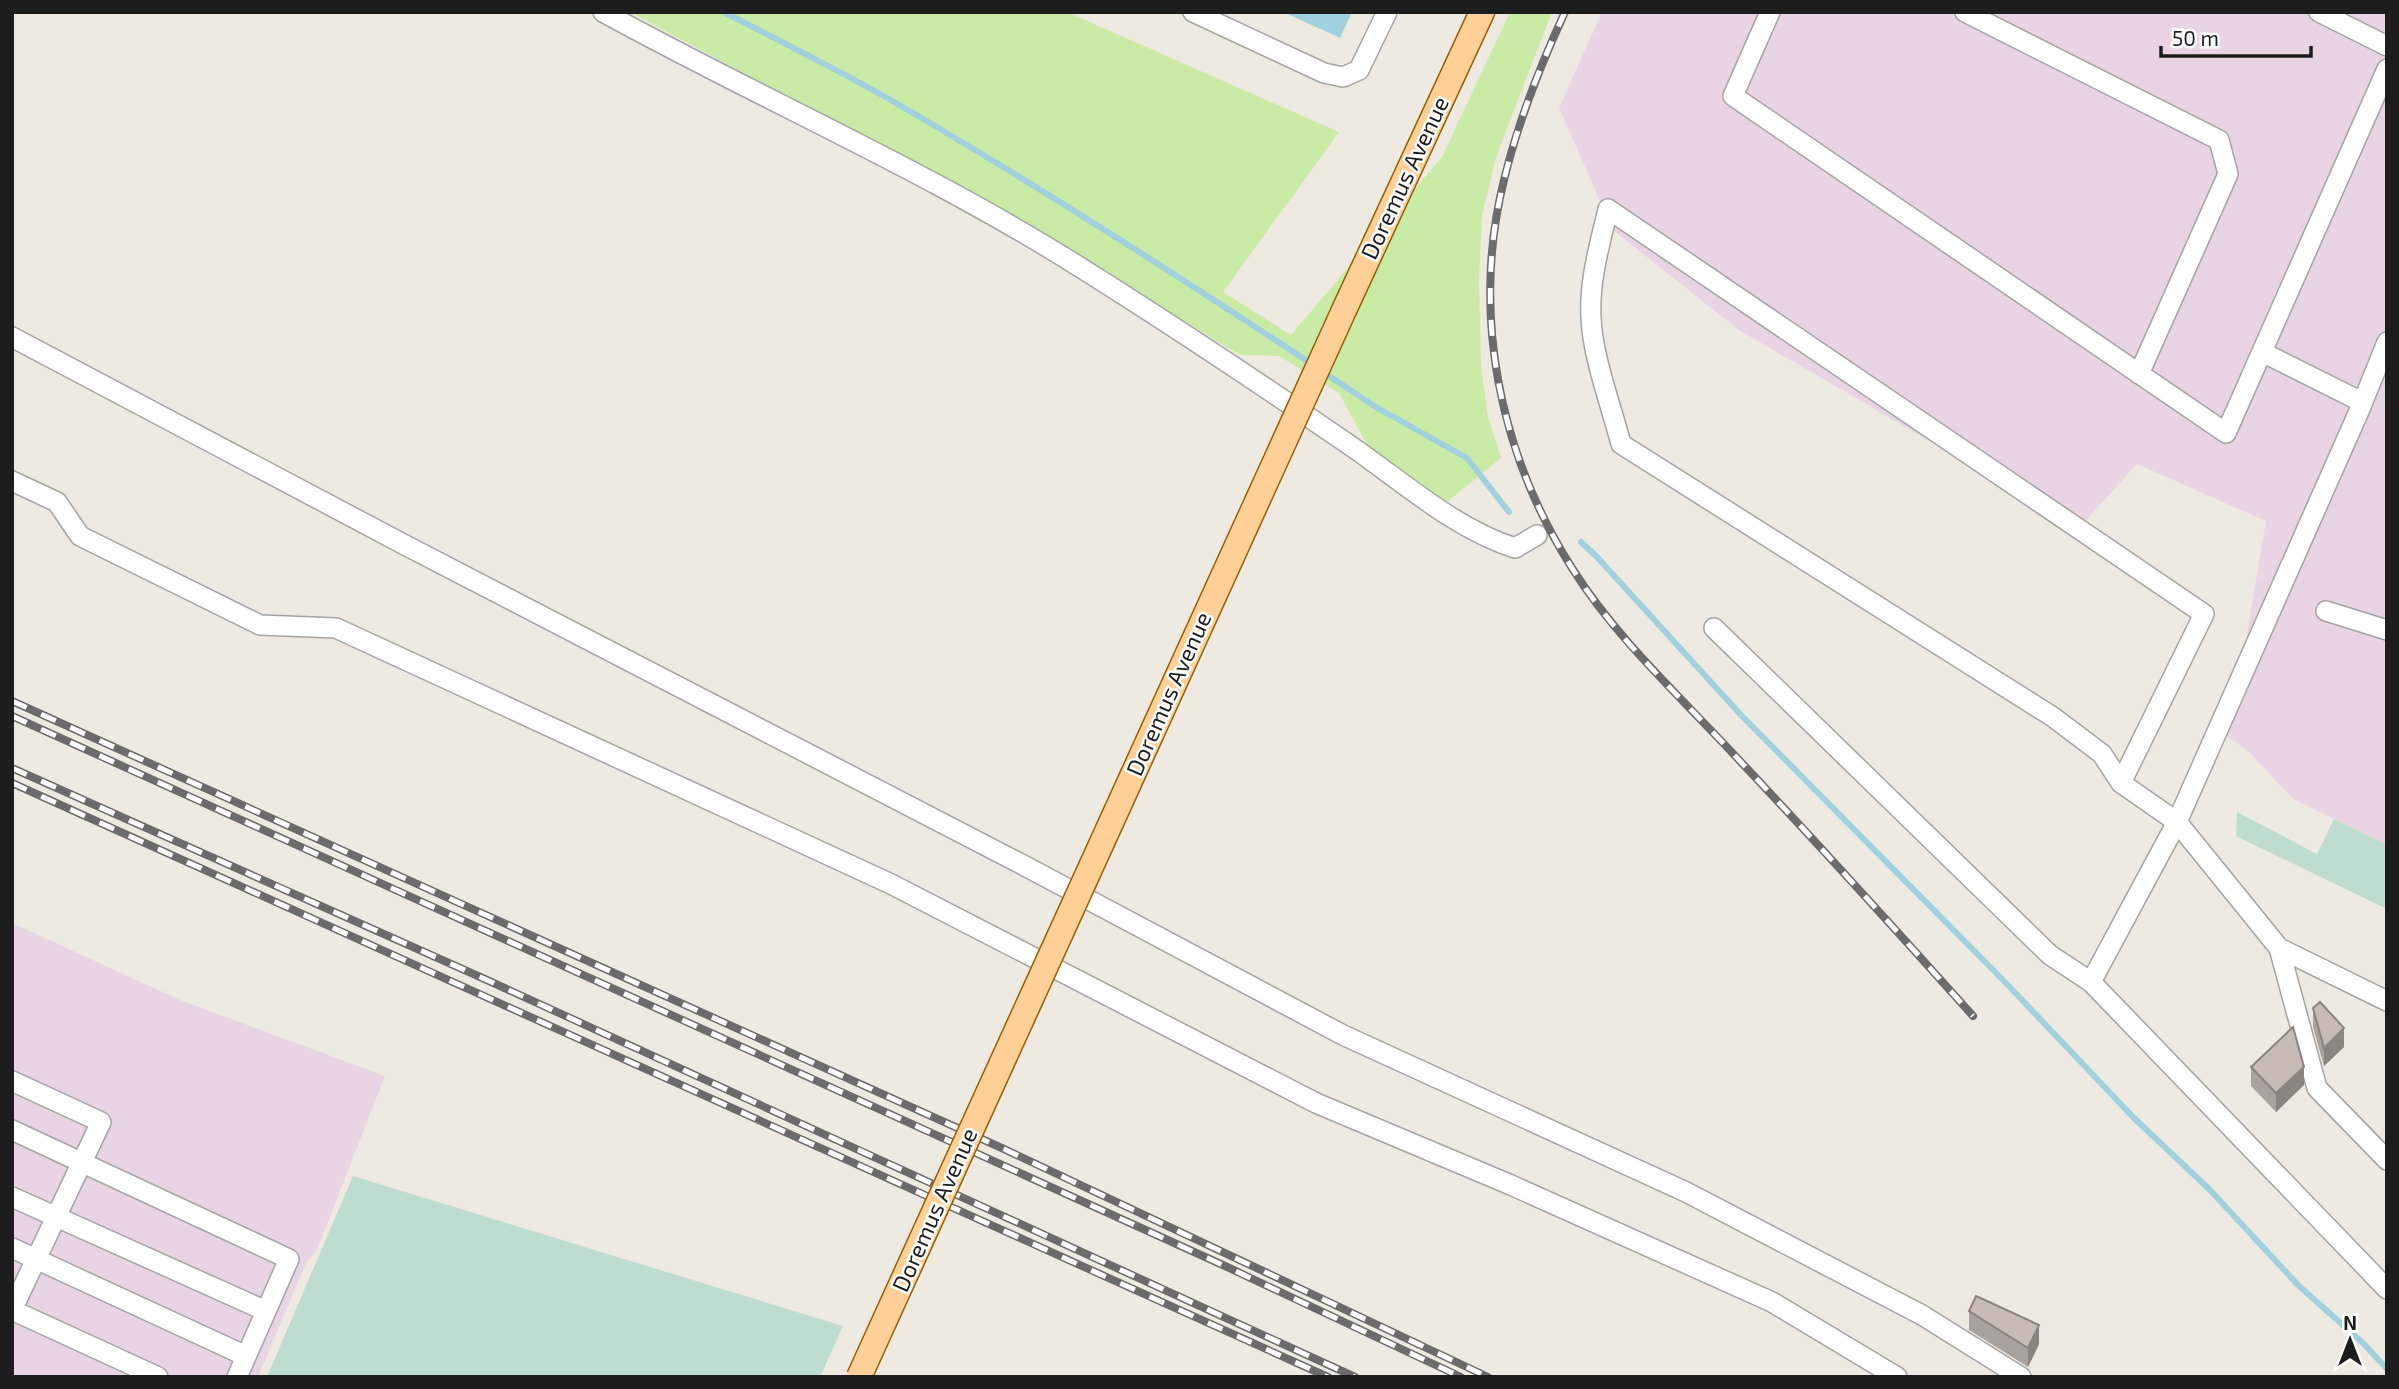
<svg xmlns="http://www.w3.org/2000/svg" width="2399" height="1389" viewBox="0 0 2399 1389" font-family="'Exo 2',sans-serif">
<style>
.industrial{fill:#e8d4e4}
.grass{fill:#c9eba6}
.wetland{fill:#beddce}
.water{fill:#a1d1de}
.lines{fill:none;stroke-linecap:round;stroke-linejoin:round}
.stream{stroke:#a1d1de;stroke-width:6}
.minor-casing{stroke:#a4a4a4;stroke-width:22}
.major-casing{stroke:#956000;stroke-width:27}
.minor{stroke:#fff;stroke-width:19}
.major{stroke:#fecf97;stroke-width:24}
.rail-casing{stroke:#6b6b6b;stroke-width:8}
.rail{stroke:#fff;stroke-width:5;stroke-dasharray:16;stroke-linecap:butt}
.major-bridge-casing{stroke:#956000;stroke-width:27;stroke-linecap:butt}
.major-bridge{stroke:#fecf97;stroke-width:24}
.wall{fill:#aaa29c}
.shaded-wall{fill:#8b847f}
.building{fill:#c6bcb5;stroke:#8b847f;stroke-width:2}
.labels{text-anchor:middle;stroke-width:5;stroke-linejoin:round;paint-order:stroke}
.street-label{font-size:23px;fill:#1d1d1d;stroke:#fff}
</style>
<rect width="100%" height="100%" fill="#eeeae2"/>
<path class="industrial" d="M1602 12H2387V845L2293 799 2250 753 2209 723 2245 646 2266 521 2137 464 2079 528 1739 330 1613 230 1559 108Z
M12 923 180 1000 385 1076 317 1250 306 1263 258 1377H12Z"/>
<path class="grass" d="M630 12H1067L1339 132 1223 292 1291 335 1442 157 1510 12H1552L1496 157 1482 216 1479 281 1481 366 1488 417 1501 458 1447 502 1370 450 1339 393 1279 356 1240 355 1007 214Z"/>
<path class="wetland" d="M2237 812 2317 854 2334 819 2387 845V909L2236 836Z
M353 1176 843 1326 820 1377H267Z"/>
<path class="water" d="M1283 12H1352L1340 38Z"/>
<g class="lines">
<path class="stream" d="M724 12C779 41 835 68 889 99 1034 183 1174 273 1313 365
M1322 371 1374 406 1467 458 1509 512
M1581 542 1597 557 1741 715 2006 983 2133 1117 2210 1190 2299 1286 2363 1343 2387 1369"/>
<g class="minor-casing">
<path id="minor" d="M603 12C763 100 932 173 1086 271 1175 327 1262 385 1348 444 1402 481 1453 528 1515 548L1537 535
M1193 12 1324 73 1343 77 1359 70 1387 12
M1770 12 1733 96 2226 433 2387 69
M1965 12 2219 140 2228 174 2139 374
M2319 12 2387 46
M12 337 405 545 1025 866 1343 1035 1686 1192 1922 1315 2021 1377
M2387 342 2360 409 2177 822 2279 948 2317 1088 2387 1160
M2262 352 2362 402
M12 481 57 502 80 536 260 625 336 628 891 884 1316 1103 1511 1185 1772 1302 1897 1377
M2326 611 2387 630
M1714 628 2050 955 2091 982 2177 822 2121 783 2102 754 2053 717 1621 444C1611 405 1592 355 1591 317 1589 280 1600 244 1608 209L2204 614 2121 783
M2279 948 2387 1001
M2091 982 2387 1289
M12 1081 101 1122 12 1310
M12 1130 289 1259 237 1377
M12 1197 266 1311
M12 1248 246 1356
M12 1310 158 1377"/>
</g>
<g class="major-casing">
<path id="major" d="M1345 308 1482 12"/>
</g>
<use href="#minor" class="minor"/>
<use href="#major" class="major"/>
<g class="rail-casing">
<path id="rail" d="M1565 12C1540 66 1518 122 1504 180 1471 313 1499 453 1572 568 1617 640 1683 699 1740 761 1819 845 1896 930 1973 1016
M12 701 1004 1149 1488 1377
M12 716 1225 1266 1461 1377
M12 768 487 980 1355 1377
M12 783 1328 1377"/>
</g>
<use href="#rail" class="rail"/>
<g class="major-bridge-casing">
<path id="major-bridge" d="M859 1377 1345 308"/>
</g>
<use href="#major-bridge" class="major-bridge"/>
</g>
<path class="wall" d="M2313 1008 2344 1047 2324 1066 2313 1027Z
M2251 1067 2304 1085 2276 1112 2251 1086Z
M1969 1311 2039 1344 2028 1367 1969 1330Z"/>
<path class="shaded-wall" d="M2344 1028V1047L2324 1066V1048Z
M2304 1067V1085L2276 1112V1093Z
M2039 1325V1344L2028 1367V1348Z"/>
<path class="building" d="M2320 1002 2344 1028 2324 1048 2313 1008Z
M2293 1027 2304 1067 2276 1093 2251 1067Z
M1976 1296 2039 1325 2028 1348 1969 1311Z"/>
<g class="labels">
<g class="street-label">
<text transform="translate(1405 178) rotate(-65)" y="8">Doremus Avenue</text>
<text transform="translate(1169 694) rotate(-66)" y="8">Doremus Avenue</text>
<text transform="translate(935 1210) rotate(-66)" y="8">Doremus Avenue</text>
</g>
</g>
<rect width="2399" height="1389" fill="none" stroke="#1d1d1d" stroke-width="28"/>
<g transform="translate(2350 1340)" stroke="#ffffff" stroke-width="5" paint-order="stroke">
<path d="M0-5L12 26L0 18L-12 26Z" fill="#1d1d1d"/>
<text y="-10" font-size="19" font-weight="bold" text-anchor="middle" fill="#1d1d1d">N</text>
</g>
<path d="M2161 46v10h150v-10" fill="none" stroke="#1d1d1d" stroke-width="3.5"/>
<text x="2172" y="46" font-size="21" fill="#1d1d1d" stroke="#ffffff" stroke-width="5" paint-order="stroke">50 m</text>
</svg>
